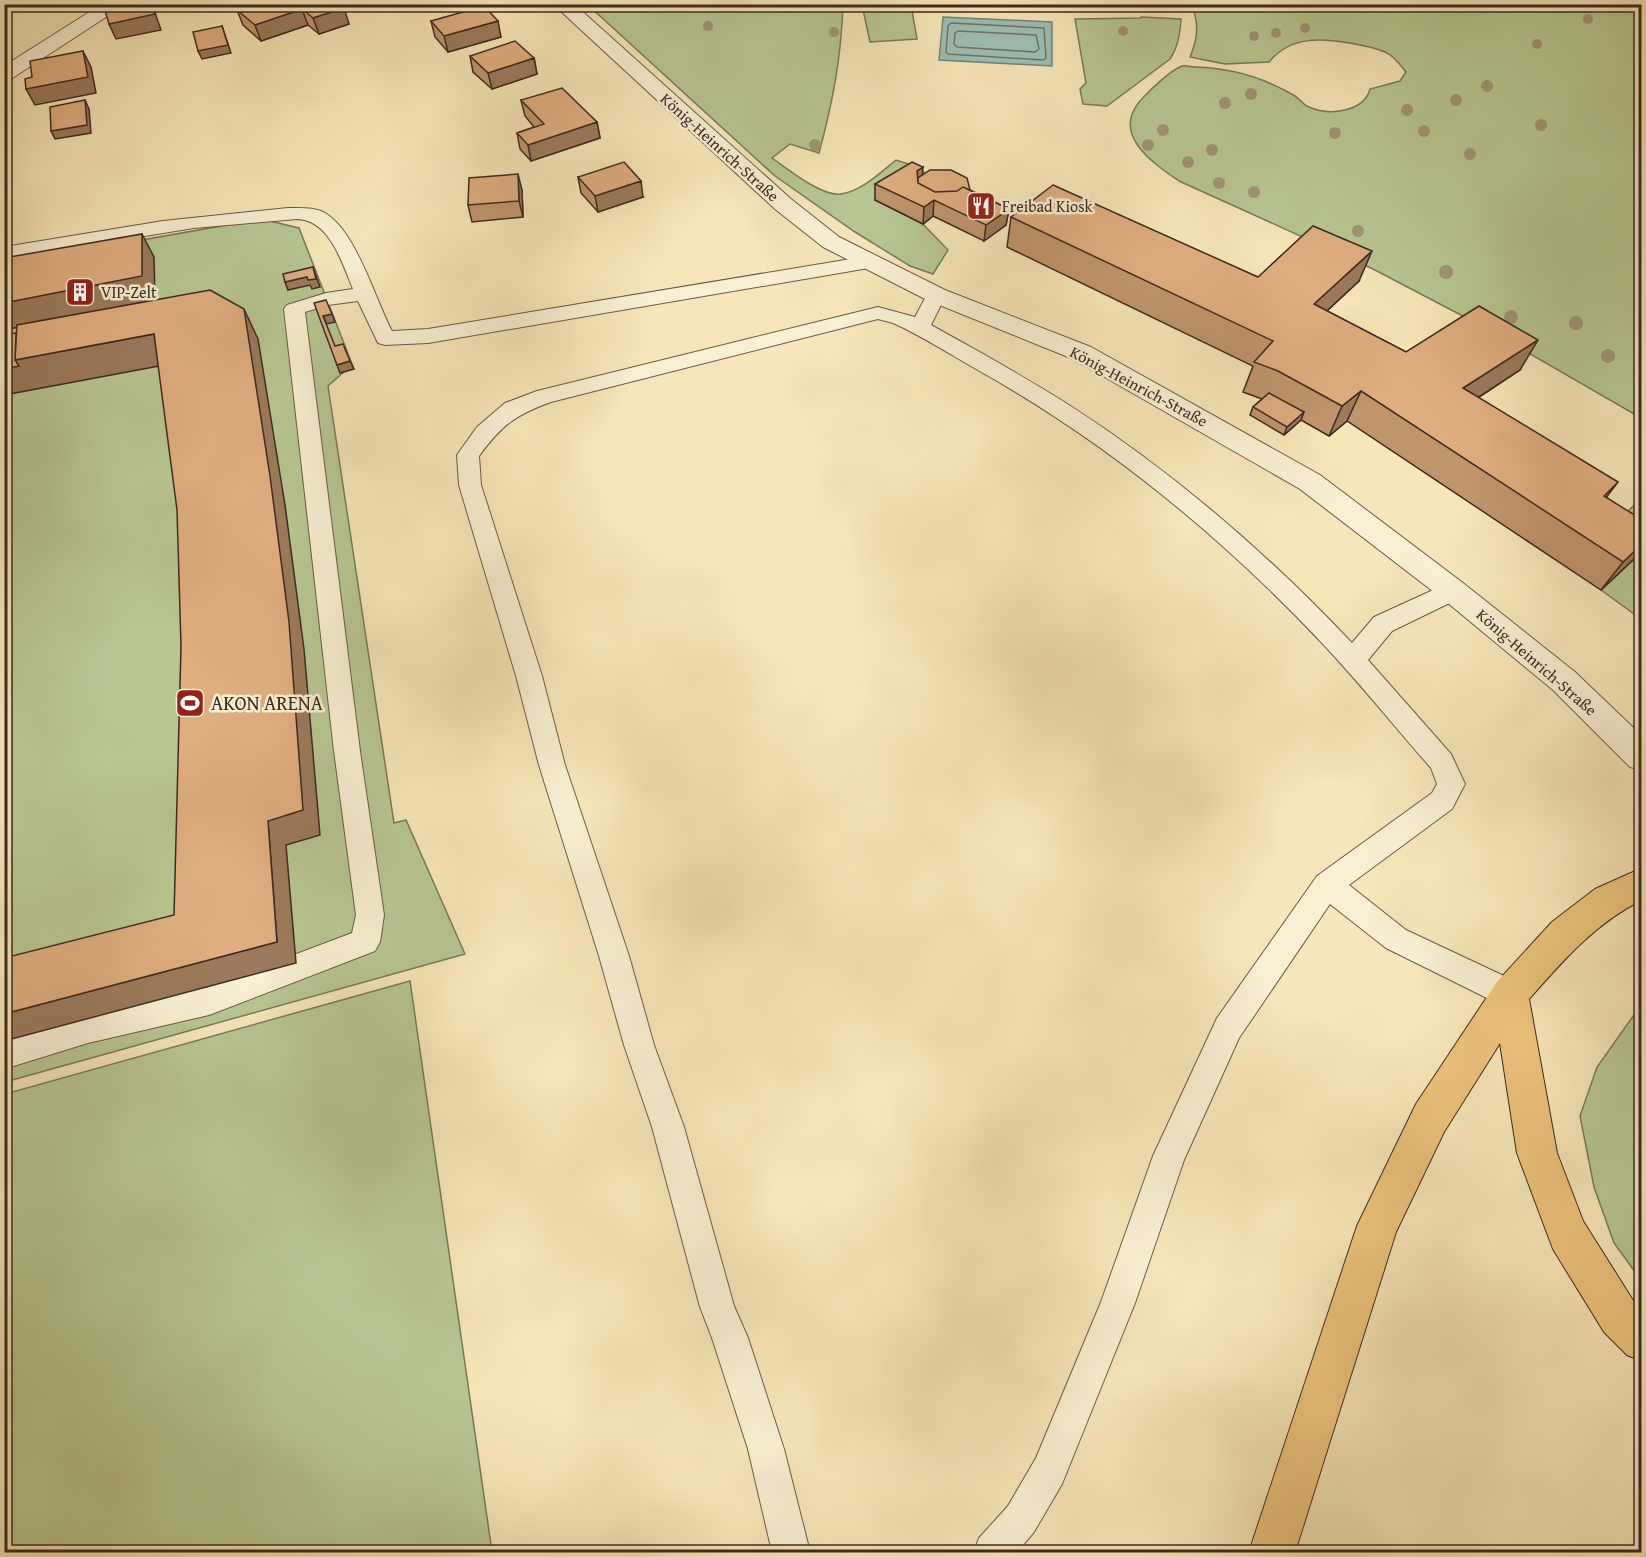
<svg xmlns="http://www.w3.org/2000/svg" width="1646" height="1557" viewBox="0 0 1646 1557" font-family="'Gentium Book Plus',serif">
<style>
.green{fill:#b8c692;stroke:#7a785a;stroke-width:1.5}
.water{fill:#9dbfb2;stroke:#778378;stroke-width:1.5}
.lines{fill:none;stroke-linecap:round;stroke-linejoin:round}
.shore{stroke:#6d746a;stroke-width:1.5}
.lane-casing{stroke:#6b5947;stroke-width:2}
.street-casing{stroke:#6b5947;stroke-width:2}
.primary-casing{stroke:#3d2a21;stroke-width:2}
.lane{fill:#f9efd2;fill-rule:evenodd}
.street{fill:#f9efd2;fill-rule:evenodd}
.primary{fill:#ebc37c;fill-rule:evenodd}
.tree{fill:#a19475}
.wall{fill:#bf956e;stroke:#3d2a21;stroke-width:1.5}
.shaded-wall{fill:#9b795a;stroke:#3d2a21;stroke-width:1.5}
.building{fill:#dead80;stroke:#3d2a21;stroke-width:1.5}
.labels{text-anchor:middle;stroke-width:5;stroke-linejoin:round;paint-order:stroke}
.far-street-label{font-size:16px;fill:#3d2a21;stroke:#f9efd2}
.far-poi-label{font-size:16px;fill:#3d2a21;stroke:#f9efd2;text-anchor:start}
.poi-label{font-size:20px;fill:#3d2a21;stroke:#f9efd2;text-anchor:start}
</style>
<rect width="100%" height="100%" fill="#f6e6b9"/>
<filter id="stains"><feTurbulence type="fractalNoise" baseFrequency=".00333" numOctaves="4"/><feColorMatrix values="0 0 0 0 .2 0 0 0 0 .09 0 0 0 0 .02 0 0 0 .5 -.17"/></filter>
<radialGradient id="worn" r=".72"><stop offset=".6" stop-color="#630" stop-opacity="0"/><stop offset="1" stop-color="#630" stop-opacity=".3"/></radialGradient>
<path class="green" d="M588 5H843C841 58 833 101 819 153L790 144 772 158C788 169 822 197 841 194 862 191 881 172 896 160L918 167 930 178 875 200 923 224 948 250 933 274 910 266 855 232 775 176Z
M862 5H911L917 39 870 42Z
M1192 5H1641V418L1480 325 1373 269 1179 181C1153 163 1111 135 1140 101 1149 91 1169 71 1182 66 1185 65 1192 67 1195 67 1230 68 1265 78 1295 96 1300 99 1303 105 1309 107 1329 116 1364 112 1370 89L1400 81 1406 72C1401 66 1396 59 1390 55 1381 48 1365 46 1355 44 1323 38 1291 35 1269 62L1225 64 1190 57C1198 38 1199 25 1192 5Z
M1141 17 1181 19C1180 34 1178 47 1170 59L1107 106 1083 104 1080 89 1086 83 1075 19 1141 18Z
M261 219 299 228 354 369 345 371 328 386 394 823 406 820 465 954 5 1082V264Z
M1641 499V619L1601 590 1635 558 1601 536Z
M410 981 492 1552H5V1094Z
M1641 1005V1280L1614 1243 1594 1187 1580 1116 1597 1067Z"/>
<path class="water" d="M943 17 1052 22V66L939 60Z"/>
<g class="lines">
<path class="shore" d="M951 23 1044 28 1046 58 1043 60 948 54 946 52 948 26Z
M958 31 1036 35 1039 49 1035 52 957 47 954 44 955 33Z"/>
<g class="lane-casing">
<path id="lane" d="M288 208C300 208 315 207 325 213 356 231 375 299 392 331L428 329 869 256 876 258 879 262 876 266 869 268 428 343 385 345 378 343 358 301 328 305 305 312 360 751 384 915 380 942 375 951 209 1015 88 1043 4 1069V1039L88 1013 209 987 352 933 356 915 334 751 284 309 287 305 326 293 353 289C342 263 330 220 297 219L194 228 4 259V247L163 221Z
M936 289 943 291 946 295 931 325C978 351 1025 377 1069 405 1173 472 1268 554 1352 643L1374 617 1444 585 1453 582 1462 585 1465 591 1462 597 1392 631 1368 660 1451 754 1465 784 1452 809 1349 885 1406 930 1521 984 1525 994 1521 1004 1510 1008 1499 1004 1386 948 1330 904 1239 1038 1184 1160 1135 1303 1062 1484 1034 1532 1017 1552H974L979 1538 1008 1506 1036 1458 1101 1302 1153 1156 1217 1018 1317 876 1432 793 1437 784 1431 768C1394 726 1359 682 1321 642 1220 535 1105 441 976 369 948 353 922 336 893 323L878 319 551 402C515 415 502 425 479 456L481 485 542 676 565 765 629 956 654 1045 684 1127 734 1306 748 1338 784 1449 810 1552H772L748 1449 712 1338 700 1307 652 1127 624 1045 599 956 539 765 516 676 459 485 457 455 477 427 505 403 537 391 878 307 915 317 929 291Z"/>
</g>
<g class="street-casing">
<path id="street" d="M102 4H126L11 79 4 81V66Z
M553 4H574L791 199 839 237 945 290 1091 347 1320 475 1463 583 1575 672 1642 736V770L1630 767 1553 690 1443 599 1300 489 1073 359 927 300 823 247 775 209Z"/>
</g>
<g class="primary-casing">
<path id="primary" d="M1642 868V900C1595 923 1563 961 1529 999L1557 1153 1583 1221 1634 1302 1642 1309V1361L1627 1355 1604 1332 1553 1249 1517 1153 1500 1043 1444 1132 1396 1232 1295 1552H1249L1357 1226 1416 1104 1497 982 1552 922 1595 889Z"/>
</g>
<use href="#lane" class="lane"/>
<use href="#street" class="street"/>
<use href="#primary" class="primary"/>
</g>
<g class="tree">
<circle cx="1588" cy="19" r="5"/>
<circle cx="708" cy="26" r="5"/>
<circle cx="1305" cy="28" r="5"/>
<circle cx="1123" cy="31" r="5"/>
<circle cx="834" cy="32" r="5"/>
<circle cx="1276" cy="33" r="5"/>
<circle cx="1254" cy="36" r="5"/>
<circle cx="1537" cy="44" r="5"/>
<circle cx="1487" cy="86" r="6"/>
<circle cx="1251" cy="94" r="6"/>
<circle cx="1456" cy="100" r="6"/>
<circle cx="1225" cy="103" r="6"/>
<circle cx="1407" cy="110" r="6"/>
<circle cx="1541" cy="125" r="6"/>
<circle cx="1163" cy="130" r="6"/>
<circle cx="1424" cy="131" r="6"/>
<circle cx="1335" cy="133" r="6"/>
<circle cx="815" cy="145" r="6"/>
<circle cx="1148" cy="145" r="6"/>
<circle cx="1212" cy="150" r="6"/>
<circle cx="1470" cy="154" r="6"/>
<circle cx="1188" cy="162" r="6"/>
<circle cx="1219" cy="183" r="6"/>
<circle cx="1254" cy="192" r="6"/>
<circle cx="1358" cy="231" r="6"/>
<circle cx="1446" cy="272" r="7"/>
<circle cx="1511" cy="317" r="7"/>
<circle cx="1576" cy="323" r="7"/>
<circle cx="1608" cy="356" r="7"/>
</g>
<path class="wall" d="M340 4 349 24 319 34 308 25 261 41 243 25 237 10Z
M431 21 501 37 448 52 435 37Z
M470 56 534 58 537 74 492 89 473 72Z
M521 100 597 122 600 138 531 161 520 149 517 133 534 127 525 116Z
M922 175 970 190 1009 209 1006 225 984 241 933 216 923 224 875 200V184Z
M578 177 643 197 598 212 581 193Z
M522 190 523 217 472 222 468 205Z
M1011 217 1258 277 1359 281 1327 311 1406 352 1520 370 1478 398 1607 497 1635 558 1601 590 1347 421 1329 436 1301 420 1284 435 1250 415 1253 407 1262 399 1243 392 1253 366 1007 247Z"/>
<path class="shaded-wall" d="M152 4 161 30 116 39 109 24Z
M420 4H436L421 9Z
M344 8 349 24 319 34 313 18Z
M302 9 308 25 261 41 255 25Z
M498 21 501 37 448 52 444 36Z
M222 26 231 53 202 59 198 51Z
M83 51 91 67 96 93 35 105 26 89Z
M534 58 537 74 492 89 488 73Z
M85 100 89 109 91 133 55 139 51 131Z
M597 122 600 138 531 161 528 145Z
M923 167 922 183 917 186V171Z
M4 173 11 183 8 211 4 212Z
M518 174 522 190 523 217 519 201Z
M641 181 643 197 598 212 595 196Z
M934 200 933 216 923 224 924 207Z
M1009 209 1006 225 984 241 986 225Z
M142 234 154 257 155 300 4 330V303Z
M1372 251 1359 281 1302 334 1314 304Z
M313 267 320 287 312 289 310 285 288 290 285 282Z
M244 309 258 339 285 505 304 649 320 835 286 845 296 963 4 1041V1014L277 942 268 821Z
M332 314 335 322 327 324 323 316Z
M154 334 170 364 4 395V369L15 360Z
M1538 340 1520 370 1447 418 1463 388Z
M350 361 354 369 340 373 337 365Z
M1361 391 1347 421 1329 436 1342 406Z
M1304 412 1301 420 1284 435 1287 427Z
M1618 482 1596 511 1604 496Z
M1641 545V550L1635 558 1601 590 1623 562Z"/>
<path class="building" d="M116 4H151L155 14 109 24 104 7Z
M252 4H340L344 8 313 18 302 9 255 25 237 10Z
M484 6 498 21 444 36 431 21Z
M222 26 228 45 198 51 193 32Z
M515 41 534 58 488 73 470 56Z
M83 51 88 77 26 89 25 79 32 77 30 61Z
M562 88 597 122 528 145 517 133 544 124 521 100Z
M85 100 87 125 51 131 50 107Z
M624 162 641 181 595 196 578 177Z
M912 162 923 167 917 171 918 183 935 192 957 191 963 187 1009 209 986 225 934 200 924 207 875 184Z
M930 170H951L967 178 970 190 963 187 957 191 935 192 918 183V178Z
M518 174 519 201 468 205 469 178Z
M1053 185 1258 277 1313 226 1372 251 1314 304 1406 352 1479 306 1538 340 1463 388 1618 482 1604 496 1641 519V545L1623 562 1361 391 1342 406 1278 371 1254 362 1273 341 1011 217Z
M142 234V276L4 303V258Z
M313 267 316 279 308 280 307 277 285 282 283 274Z
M210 290 244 309 270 476 289 622 303 810 268 821 277 942 4 1014V958L174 915 181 646 177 510 154 334 15 360 17 325Z
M326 300 332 314 323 316 335 346 343 344 350 361 337 365 314 303Z
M16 333 15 360 19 366 4 369V335Z
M1269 393 1304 412 1287 427 1253 407Z"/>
<defs>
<g id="restaurant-square" transform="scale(1.5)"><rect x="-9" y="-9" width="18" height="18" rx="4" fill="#8f2418" stroke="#f9efd2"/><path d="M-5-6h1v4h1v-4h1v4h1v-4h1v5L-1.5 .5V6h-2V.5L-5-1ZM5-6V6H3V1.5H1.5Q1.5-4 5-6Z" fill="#fff"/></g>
<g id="building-square" transform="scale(1.5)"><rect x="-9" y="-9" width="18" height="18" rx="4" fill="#8f2418" stroke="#f9efd2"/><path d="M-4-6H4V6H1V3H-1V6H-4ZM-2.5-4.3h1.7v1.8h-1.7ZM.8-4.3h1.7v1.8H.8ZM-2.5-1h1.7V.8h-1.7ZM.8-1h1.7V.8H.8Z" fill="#fff"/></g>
<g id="stadium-square" transform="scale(1.5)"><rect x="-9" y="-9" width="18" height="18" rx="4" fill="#8f2418" stroke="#f9efd2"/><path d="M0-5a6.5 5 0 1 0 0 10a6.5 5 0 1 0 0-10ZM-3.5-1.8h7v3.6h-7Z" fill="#fff"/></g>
</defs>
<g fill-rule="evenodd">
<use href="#restaurant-square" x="981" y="206"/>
<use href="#building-square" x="80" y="292"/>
<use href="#stadium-square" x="190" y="703"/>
</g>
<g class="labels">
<g class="far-street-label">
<text transform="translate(720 147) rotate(42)" y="6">König-Heinrich-Straße</text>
<text transform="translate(1139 386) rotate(28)" y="6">König-Heinrich-Straße</text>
<text transform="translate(1537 662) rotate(41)" y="6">König-Heinrich-Straße</text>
</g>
<g class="far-poi-label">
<text x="1002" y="212">Freibad Kiosk</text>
<text x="101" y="298">VIP-Zelt</text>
</g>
<g class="poi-label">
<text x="211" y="710">AKON ARENA</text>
</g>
</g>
<rect width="1646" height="1557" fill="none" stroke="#f6e6b9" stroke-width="24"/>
<rect x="6" y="6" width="1634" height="1545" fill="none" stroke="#3d2a21" stroke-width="3"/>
<rect x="12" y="12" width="1622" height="1533" fill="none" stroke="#3d2a21" stroke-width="1.5"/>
<rect width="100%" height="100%" filter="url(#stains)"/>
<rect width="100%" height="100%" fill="url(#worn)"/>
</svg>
